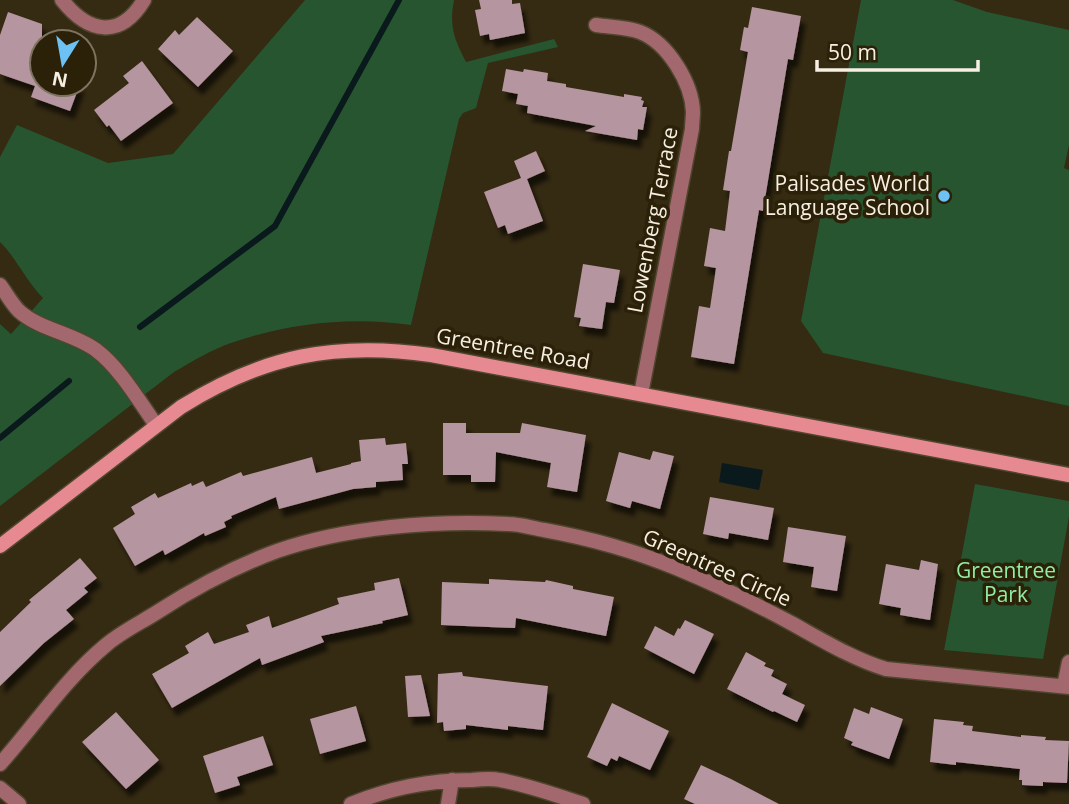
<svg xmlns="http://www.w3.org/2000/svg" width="1069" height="804" viewBox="0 0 1069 804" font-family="'Open Sans',sans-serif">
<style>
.green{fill:#265530}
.water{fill:#0a191c}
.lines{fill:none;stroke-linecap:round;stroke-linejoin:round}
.stream{stroke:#0a191c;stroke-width:6}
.building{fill:#b5959f;filter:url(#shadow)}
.street-casing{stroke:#50462f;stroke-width:17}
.secondary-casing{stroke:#50462f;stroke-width:17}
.street{stroke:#a3686d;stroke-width:14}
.secondary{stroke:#e68991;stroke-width:14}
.poi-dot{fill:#6dc2f3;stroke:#2b2008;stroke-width:2.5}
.labels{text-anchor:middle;stroke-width:7;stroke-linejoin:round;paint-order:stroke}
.poi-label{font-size:21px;fill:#f7f0e2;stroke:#2b2008;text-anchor:end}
.street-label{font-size:21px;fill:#f7f0e2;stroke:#2b2008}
.park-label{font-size:21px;fill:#91eda0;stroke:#2b2008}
</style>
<defs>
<filter id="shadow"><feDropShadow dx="4.5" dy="8" stdDeviation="2" flood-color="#0009"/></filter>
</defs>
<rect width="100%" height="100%" fill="#352a12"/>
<path class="green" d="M305 0H454C449 26 454 39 466 62L554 39 558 47 488 63 476 108 463 113 459 119 411 325C352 316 288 323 231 343 211 350 193 361 174 372L0 506V324L11 334 43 298C26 281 17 259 0 242V157L17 125 108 163 173 154Z
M861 0H953L987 12 1069 30V145L1064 168 1069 170V406L823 353 801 321Z
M975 484 1069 501V517L1043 659 944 650Z"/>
<path class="water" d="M722 463 763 470 759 490 719 482Z"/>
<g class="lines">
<path class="stream" d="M140 327 275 226 399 0
M0 438 69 381"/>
</g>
<path class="building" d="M479 0H512V4L520 3 525 33 490 40 489 34 480 36 475 10 481 9Z
M752 7 801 16 793 60 788 59 763 211 759 210 734 364 691 357 699 306 710 308 716 268 704 266 710 228 725 231 730 191 723 190 729 151H731L748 52 740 50 744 27 748 28Z
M8 12 42 24V84H80L70 111 31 97 35 86 0 74V35Z
M197 17 233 51 198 87 158 49 175 30 179 35Z
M142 61 173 103 121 141 109 125 107 127 94 110 129 83 123 76Z
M506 69 523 72 524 69 548 73 547 81 566 84V87L624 97V94L642 97 641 100 644 101 642 107H647L643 130 638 129 637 140 585 131 596 126 527 113 528 106 516 104 518 94 502 91Z
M536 151 545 171 527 179 543 221 508 234 505 225 498 228 484 192 521 178 514 161Z
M583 264 620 270 614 303 606 302 602 329 579 326 581 318 574 317Z
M443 423H466V433H520L522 423 586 435 577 492 547 487 551 463 496 452 495 482H471V475H443Z
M385 438 386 445 406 443 408 464H402L403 480 376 482V487L353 489 279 509 276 497 231 516 232 518 224 522 226 527 205 536 204 533 165 555 163 550 135 566 113 528 135 514 131 507 155 493 158 498 191 483 192 486 203 481 206 487 241 472 243 476 312 457 316 473 351 464V463L361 461 359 440Z
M653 451 674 456 660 509 632 501 630 508 606 501 619 452 650 460Z
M710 497 774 508 768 540 729 533 728 539 703 534Z
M788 527 846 536 837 591 811 587 814 567 783 562Z
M80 558 97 578 84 588 88 592 66 610 74 619 44 643 0 686V632L31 602 29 600Z
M921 560 938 564 930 620 900 615 901 608 879 604 886 564 919 570Z
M399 578 408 615 382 621 383 623 321 636 324 642 262 665 260 658 172 708 152 674 189 653 185 646 208 632 214 644 249 632 246 625 269 616 272 628 339 604 337 598 375 590 374 583Z
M489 579 545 582 546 580 573 586V589L614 597 606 636 516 618 515 628 441 625 442 582 489 584Z
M685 620 714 634 694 674 644 648 655 626 674 636 678 628 680 629Z
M746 652 766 663 764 666 774 670 771 676 787 684 782 694 805 705 797 722 774 711 773 712 727 689Z
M462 672 463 676 548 686 543 730 508 726V730L466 725V729L444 731 443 722 437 723 438 674Z
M421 675 430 716 408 717 405 676Z
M612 703 669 731 650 770 619 756 617 761 611 758 607 766 587 757Z
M356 706 366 741 320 754 310 719Z
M871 707 903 719 889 759 851 745 853 742 844 738 854 708 869 714Z
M116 712 159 760 126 789 82 742Z
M934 719 964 722 963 725 973 726 972 731 1021 737V735L1046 737 1045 740 1069 741 1067 783 1043 782V786L1022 785V780H1019L1020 769 956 762V765L930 762Z
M263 736 273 765 237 777 240 785 215 793 203 756Z
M701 765 731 779 779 804H695L684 799Z"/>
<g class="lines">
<g class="street-casing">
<path id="street" d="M62 0C88 33 120 40 144 0
M596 25C610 27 627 27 640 32 668 43 692 83 693 112 693 117 692 123 692 129L641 394
M0 285C6 293 12 304 19 311 40 330 73 333 96 350 120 368 139 401 156 425
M1064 686 1069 662
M0 764C36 724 64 680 106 645 121 632 142 622 159 611 196 587 236 566 277 551 346 527 435 520 508 524 520 524 532 528 544 530 588 538 635 551 676 568 715 584 754 603 791 623 822 640 853 659 886 669L1069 687
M0 788 19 804
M351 804C390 788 430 780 472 780 481 779 491 778 500 780 528 785 556 795 583 804
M448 804 452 780"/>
</g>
<g class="secondary-casing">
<path id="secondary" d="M0 546 181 407C263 356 335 341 431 355L1069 475"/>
</g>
<use href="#street" class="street"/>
<use href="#secondary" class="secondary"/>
</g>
<circle class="poi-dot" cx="944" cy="196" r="7"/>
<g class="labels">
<g class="poi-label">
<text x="930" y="191">Palisades World<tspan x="930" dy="24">Language School</tspan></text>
</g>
<g class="street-label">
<text transform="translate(653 220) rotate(-79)" y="7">Lowenberg Terrace</text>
<text transform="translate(513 349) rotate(10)" y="7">Greentree Road</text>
<text transform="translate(717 568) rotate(24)" y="7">Greentree Circle</text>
</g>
<g class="park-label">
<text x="1006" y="578">Greentree<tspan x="1006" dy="24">Park</tspan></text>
</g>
</g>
<g transform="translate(63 63) rotate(191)"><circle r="33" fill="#2b2008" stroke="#7d735f" stroke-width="2"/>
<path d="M0-5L12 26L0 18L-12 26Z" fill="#6dc2f3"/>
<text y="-10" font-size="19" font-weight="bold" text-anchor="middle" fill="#f7f0e2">N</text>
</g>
<path d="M817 60v10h161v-10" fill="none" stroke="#f7f0e2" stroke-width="3.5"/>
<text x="828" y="60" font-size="21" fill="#f7f0e2" stroke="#2b2008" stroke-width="5" paint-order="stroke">50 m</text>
</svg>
